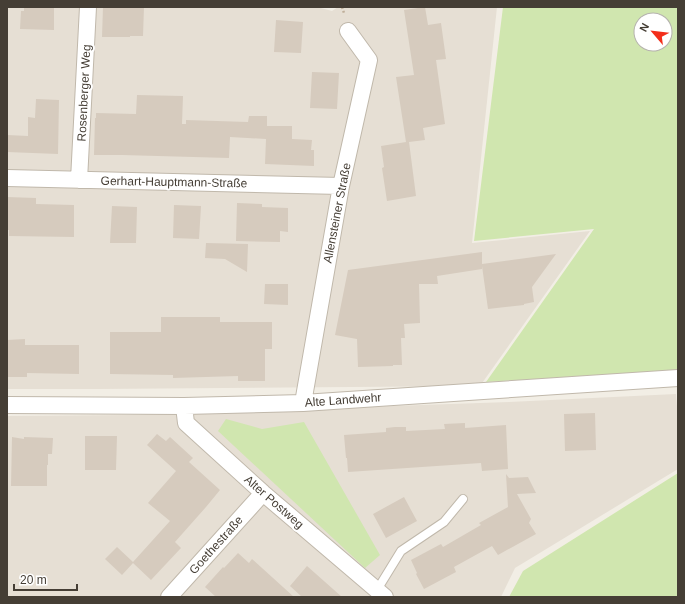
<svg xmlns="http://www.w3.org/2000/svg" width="685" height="604" viewBox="0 0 685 604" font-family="Helvetica,sans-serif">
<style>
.residential{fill:#e6dfd4}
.green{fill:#d0e6af;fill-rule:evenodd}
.building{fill:#d6cbbe}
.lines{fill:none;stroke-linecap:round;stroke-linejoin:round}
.service-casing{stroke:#c0b8ab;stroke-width:10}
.minor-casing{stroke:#c0b8ab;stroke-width:18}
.path{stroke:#bfaf9a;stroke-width:2.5;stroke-dasharray:2 2;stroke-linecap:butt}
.service{stroke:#fff;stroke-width:8}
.minor{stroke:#fff;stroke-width:16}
.labels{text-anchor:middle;stroke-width:4;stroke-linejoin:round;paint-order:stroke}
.street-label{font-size:12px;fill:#453e35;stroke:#fff}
</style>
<rect width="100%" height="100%" fill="#f2eee5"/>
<path class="residential" d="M7 7H317L332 11 338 7H497L472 243 590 231 480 386 98 389H7Z
M676 394 678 418V469L515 568 501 597H7V416L130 415 509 402Z"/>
<path class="green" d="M503 7H678V370L486 382 594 229 474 241ZM641 20H665V44H641Z
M226 419 262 429 304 422 380 555 365 568 218 431Z
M678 473V597H509L523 571Z"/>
<path class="building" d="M24 7H54V30L20 29 21 11H24Z
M103 7H144L143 36H130V37H102Z
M425 7 428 25 441 23 446 59 436 60 445 124 423 128 425 140 409 142 416 196 387 201 382 168 384 167 381 146 406 142 396 77 414 75 404 10Z
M276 20 303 22 301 53 274 52Z
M312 72 339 73 337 109 310 108Z
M137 95 183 96 182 124H186V120L248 122 249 116H267V126H292V139L312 140 311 150H314V166L265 164 266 139 230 137 229 158 122 155H94L95 118H96V113L136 114Z
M36 99 59 100 58 154 7 152V135L28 136V117L35 118Z
M7 197 36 198V204L74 205V237L9 236V230H7Z
M237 203 262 204V207L288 208V232L280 231V242L236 241Z
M174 205 201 206 199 239 173 238Z
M112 206 137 207 136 243H110Z
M206 243 248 244 247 272 225 259 205 258Z
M482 252V264L556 254 532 287 534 302 524 304V305L488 309 482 266V269L437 276 438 284H419L420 323 404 324 405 338H401L402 365H393V366L358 367 357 339 335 335 348 270Z
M265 284H288V305L264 304Z
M161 317H220V322H272V349H265V381H238V376L173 378V375L110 374V332H161Z
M25 339V345H79V374L27 373V377H7V340Z
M595 413 596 450 565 451 564 414Z
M465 423V428L506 425 508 469 482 471 481 463 348 472 347 458H346L344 435 386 432V428L395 427H406V431L445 429 444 424Z
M157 434 166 441 170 437 193 458 189 462 220 490 206 507 175 542 181 548 151 580 133 563 122 575 105 559 117 547 133 562 170 521 148 503 176 471 147 445Z
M85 436H117L116 470H85Z
M12 437 24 439V437L53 438 52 454H48V465H47V486H11Z
M506 474 509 478 528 477 536 493 517 494 531 519 529 523 536 534 498 555 492 546 454 567 456 572 424 589 416 574 417 573 411 560 441 544 443 547 481 525 479 523 508 507Z
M404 497 417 521 386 538 373 514Z
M238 553 249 563 252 559 294 597H216L205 587 223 567 224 568Z
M307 566 342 597H302L290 586Z"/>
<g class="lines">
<g class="service-casing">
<path id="service" d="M377 590 401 551 444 522 463 499"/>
</g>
<g class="minor-casing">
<path id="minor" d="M7 178 341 186
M79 180 88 7
M303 403 341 186 369 60 348 31
M7 405 184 406 303 403 678 378
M184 406 186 423 263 493 385 597
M169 597 263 493"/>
</g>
<path class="path" d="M342 7 344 13"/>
<use href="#service" class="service"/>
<use href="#minor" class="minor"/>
</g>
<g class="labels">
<g class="street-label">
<text transform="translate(84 93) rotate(-87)" y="4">Rosenberger Weg</text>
<text transform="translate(174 182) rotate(1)" y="4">Gerhart-Hauptmann-Straße</text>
<text transform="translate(337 213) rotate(-79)" y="4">Allensteiner Straße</text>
<text transform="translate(343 400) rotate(-4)" y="4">Alte Landwehr</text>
<text transform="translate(274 502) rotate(41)" y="4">Alter Postweg</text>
<text transform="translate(216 545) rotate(-48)" y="4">Goethestraße</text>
</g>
</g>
<rect width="685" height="604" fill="none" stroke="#453e35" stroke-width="16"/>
<g transform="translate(653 32) rotate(298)"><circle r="19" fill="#ffffff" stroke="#b5b2ae"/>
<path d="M0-3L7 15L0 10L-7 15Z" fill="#f32e1b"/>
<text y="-6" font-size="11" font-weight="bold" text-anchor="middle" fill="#453e35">N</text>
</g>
<path d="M14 584v6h63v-6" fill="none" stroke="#453e35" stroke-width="2"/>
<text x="20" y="584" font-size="12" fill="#453e35" stroke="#ffffff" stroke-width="3" paint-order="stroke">20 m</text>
</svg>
